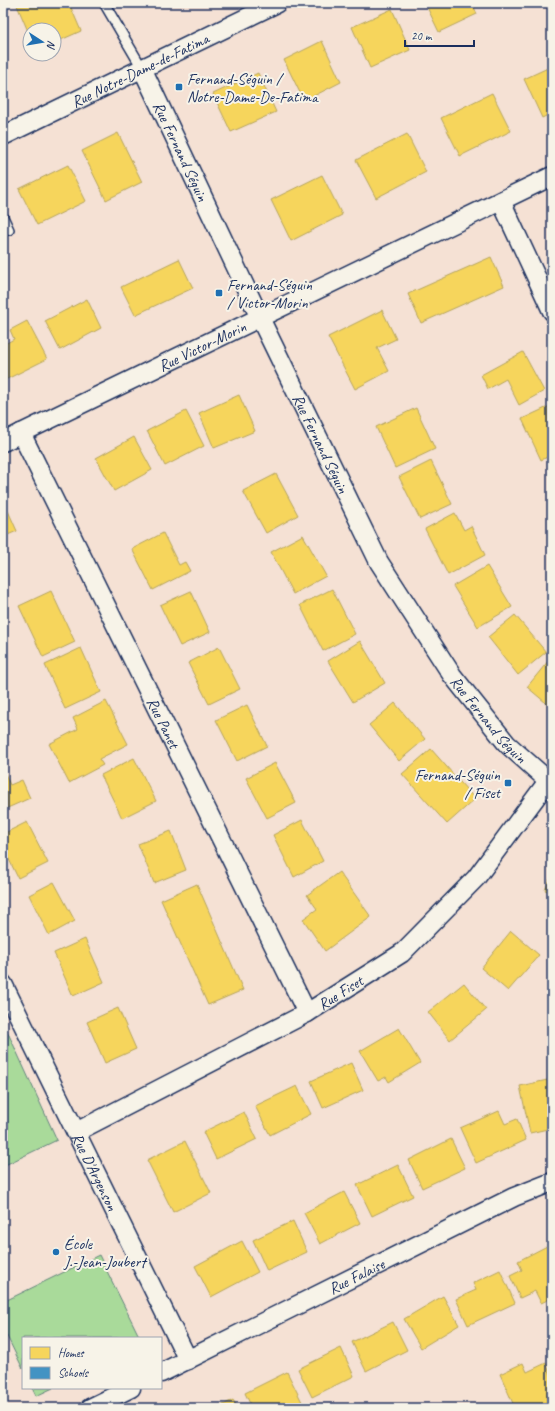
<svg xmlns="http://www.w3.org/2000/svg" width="555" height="1411" viewBox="0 0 555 1411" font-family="Caveat,sans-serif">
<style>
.green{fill:#a9da9a;stroke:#62847c}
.homes{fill:#f6d55c;stroke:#b4a35d}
.schools{fill:#4393c3;stroke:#3775a5}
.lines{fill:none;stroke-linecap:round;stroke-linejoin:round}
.lane-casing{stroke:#1b2f5e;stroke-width:12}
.street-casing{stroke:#1b2f5e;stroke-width:21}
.lane{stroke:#f7f3e8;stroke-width:9}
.street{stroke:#f7f3e8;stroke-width:18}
.poi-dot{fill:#1f6fb2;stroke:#f7f3e8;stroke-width:1.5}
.labels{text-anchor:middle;stroke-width:4;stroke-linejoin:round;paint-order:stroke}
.street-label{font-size:16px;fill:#1b2f5e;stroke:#f7f3e8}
.poi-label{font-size:16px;fill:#1b2f5e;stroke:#f7f3e8;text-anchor:start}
</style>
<rect width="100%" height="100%" fill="#f5e1d4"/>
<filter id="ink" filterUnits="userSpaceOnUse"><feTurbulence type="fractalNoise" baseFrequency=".025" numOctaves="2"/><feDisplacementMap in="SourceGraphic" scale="8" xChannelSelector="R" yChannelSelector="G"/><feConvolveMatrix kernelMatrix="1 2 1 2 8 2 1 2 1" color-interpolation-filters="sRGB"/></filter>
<g filter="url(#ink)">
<path class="green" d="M3 1022 57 1140 3 1166Z
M99 1255 140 1338H23V1369L3 1328V1302Z
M32 1388H53L36 1396Z"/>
<path class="homes" d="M16 3H69L81 31 54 43V30H30V36Z
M425 3H472L477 14 439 32Z
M392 9 410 50 370 68 352 27Z
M322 41 341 82 304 101 284 60Z
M552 66V113L542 118 524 79Z
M258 73 276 112 231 132 213 94Z
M492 93 511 131 460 156 441 118Z
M118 133 142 182 106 200 82 151Z
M407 134 426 172 376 198 356 160Z
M68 165 86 201 37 225 19 189Z
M322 175 342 215 291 241 271 200Z
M491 257 504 286 421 323 408 294Z
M179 259 193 288 135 315 121 287Z
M87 299 101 328 60 350 45 321Z
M382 310 396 339 377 348 389 371 355 389 328 337Z
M27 321 47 359 5 380 3 376V345L14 339 10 330Z
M523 352 544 391 519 405 506 379 488 389 481 375Z
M239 395 255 431 214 448 199 413Z
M552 405V455L541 460 522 419Z
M416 408 435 449 395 468 376 427Z
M186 411 204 446 165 466 147 431Z
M134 437 152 470 114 491 96 458Z
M431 461 452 504 420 519 399 477Z
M552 464V474L548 466Z
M276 474 298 515 266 533 243 491Z
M5 504 17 531 3 537V505Z
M455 513 464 530 471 526 485 555 448 575 425 529Z
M163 533 179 565 185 562 190 571 153 590 132 549Z
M303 535 326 576 293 594 271 552Z
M487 566 512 607 478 627 453 586Z
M332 589 355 634 323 651 300 605Z
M51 591 75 642 43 657 19 606Z
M191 591 210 632 180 646 160 605Z
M515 615 546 652 518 675 488 637Z
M360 641 385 683 353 702 328 661Z
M219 647 240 689 209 704 188 663Z
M81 648 101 692 65 709 45 665Z
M549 660 552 662V708L527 687Z
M106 701 128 744 99 759 103 765 69 783 49 744 78 729 73 718Z
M395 703 425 739 399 761 369 725Z
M247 705 267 746 237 761 216 720Z
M431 749 475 799 447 824 402 774Z
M134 758 156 801 122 818 101 775Z
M275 763 296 803 267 818 246 778Z
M3 769 10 785 22 780 30 798 3 810Z
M302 820 323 861 294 877 273 835Z
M27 822 48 863 18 878 3 847V834Z
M171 831 186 870 154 883 138 844Z
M339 872 371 917 325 951 303 919 317 909 307 895Z
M552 875V893L545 890Z
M54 882 75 921 49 935 29 895Z
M197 884 243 990 208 1005 161 900Z
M511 931 539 955 508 991 481 968Z
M85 939 104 982 73 996 54 953Z
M464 983 486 1010 450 1040 428 1012Z
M118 1008 136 1049 105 1063 87 1022Z
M399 1028 420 1063 389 1082 386 1077 378 1081 360 1051Z
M351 1063 363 1090 323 1108 311 1081Z
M552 1079V1128L530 1133 520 1086Z
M297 1086 311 1114 270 1135 255 1106Z
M499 1111 505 1124 517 1119 526 1140 476 1163 460 1128Z
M244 1112 257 1139 216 1159 203 1132Z
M451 1139 465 1168 422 1188 409 1160Z
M185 1141 211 1193 173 1212 147 1160Z
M398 1165 413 1196 372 1216 357 1185Z
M344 1192 360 1223 320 1244 304 1213Z
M293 1221 307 1252 267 1271 253 1240Z
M242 1241 258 1272 211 1297 195 1266Z
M549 1245 552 1250V1298L541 1303 535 1291 520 1298 510 1276 522 1270 518 1261Z
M500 1270 515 1303 468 1325 456 1299 476 1290 473 1283Z
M443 1296 459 1325 421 1348 404 1319Z
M393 1322 407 1350 366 1371 352 1342Z
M341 1348 354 1376 312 1397 298 1369Z
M523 1363 527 1372 546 1363 552 1378V1408H515L500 1374Z
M287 1372 302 1402 289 1408H252L245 1393Z
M233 1400 238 1408H217Z"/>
<path class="schools" d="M3 1359 8 1370 3 1372Z"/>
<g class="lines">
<g class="lane-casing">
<path id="lane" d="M104 3 142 68
M3 217 9 230"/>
</g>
<g class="street-casing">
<g id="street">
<path id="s1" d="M142 68 260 318 379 562 452 675 507 744 552 784"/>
<path id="s2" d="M3 136 277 3"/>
<path d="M501 201 552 311"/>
<path id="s3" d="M21 433 307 1013"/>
<path id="s4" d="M3 442 552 176"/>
<path id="s5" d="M3 984 188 1360"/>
<path id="s6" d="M76 1132 307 1013 402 953 476 878 548 781"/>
<path id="s7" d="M161 1373 514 1197 552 1182"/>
<path d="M90 1408 131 1388"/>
</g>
</g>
<use href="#lane" class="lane"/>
<use href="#street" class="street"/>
</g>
</g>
<g class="poi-dot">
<rect x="175" y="83" width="8" height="8" rx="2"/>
<rect x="215" y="289" width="8" height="8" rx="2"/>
<rect x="504" y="779" width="8" height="8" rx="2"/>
<circle cx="56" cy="1252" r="4"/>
</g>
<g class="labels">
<g class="street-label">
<text dy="6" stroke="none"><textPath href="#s2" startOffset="152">Rue Notre-Dame-de-Fatima</textPath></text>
<text dy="6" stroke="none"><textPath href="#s1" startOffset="92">Rue Fernand Séguin</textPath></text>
<text dy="6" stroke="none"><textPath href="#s4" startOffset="221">Rue Victor-Morin</textPath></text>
<text dy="6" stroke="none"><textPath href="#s1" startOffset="416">Rue Fernand Séguin</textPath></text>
<text dy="6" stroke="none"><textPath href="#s1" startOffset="740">Rue Fernand Séguin</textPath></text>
<text dy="6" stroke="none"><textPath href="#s3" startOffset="323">Rue Panet</textPath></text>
<text dy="6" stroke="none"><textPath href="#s6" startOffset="299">Rue Fiset</textPath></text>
<text dy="6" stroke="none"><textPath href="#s5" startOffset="209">Rue D'Argenson</textPath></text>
<text dy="6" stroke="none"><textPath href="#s7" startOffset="218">Rue Falaise</textPath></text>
</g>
<g class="poi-label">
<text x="187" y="84">Fernand-Séguin /<tspan x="187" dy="18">Notre-Dame-De-Fatima</tspan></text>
<text x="227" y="290">Fernand-Séguin<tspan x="227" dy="18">/ Victor-Morin</tspan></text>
<text x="500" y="780" text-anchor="end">Fernand-Séguin<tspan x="500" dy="18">/ Fiset</tspan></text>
<text x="64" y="1249">École<tspan x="64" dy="18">J.-Jean-Joubert</tspan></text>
</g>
</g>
<rect width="555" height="1411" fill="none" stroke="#f7f3e8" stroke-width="16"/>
<rect x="8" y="8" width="539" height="1395" fill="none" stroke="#1b2f5e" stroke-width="1.5" filter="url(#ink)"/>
<rect x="22" y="1337" width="140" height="52" fill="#f7f3e8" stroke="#9fa5b1"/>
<rect x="30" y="1347" width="20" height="12" fill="#f6d55c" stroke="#9fa5b1"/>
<text x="58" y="1357" font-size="12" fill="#1b2f5e">Homes</text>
<rect x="30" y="1367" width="20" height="12" fill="#4393c3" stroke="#9fa5b1"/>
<text x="58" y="1377" font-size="12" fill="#1b2f5e">Schools</text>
<g transform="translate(42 42) rotate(102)"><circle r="19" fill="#f7f3e8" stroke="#9fa5b1"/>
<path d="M0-3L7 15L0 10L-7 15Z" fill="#1f6fb2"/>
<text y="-6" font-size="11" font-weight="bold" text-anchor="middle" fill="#1b2f5e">N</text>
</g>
<path d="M405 40v6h69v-6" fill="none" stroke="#1b2f5e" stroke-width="2"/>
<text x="411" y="40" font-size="12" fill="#1b2f5e" stroke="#f7f3e8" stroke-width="3" paint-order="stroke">20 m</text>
</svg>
